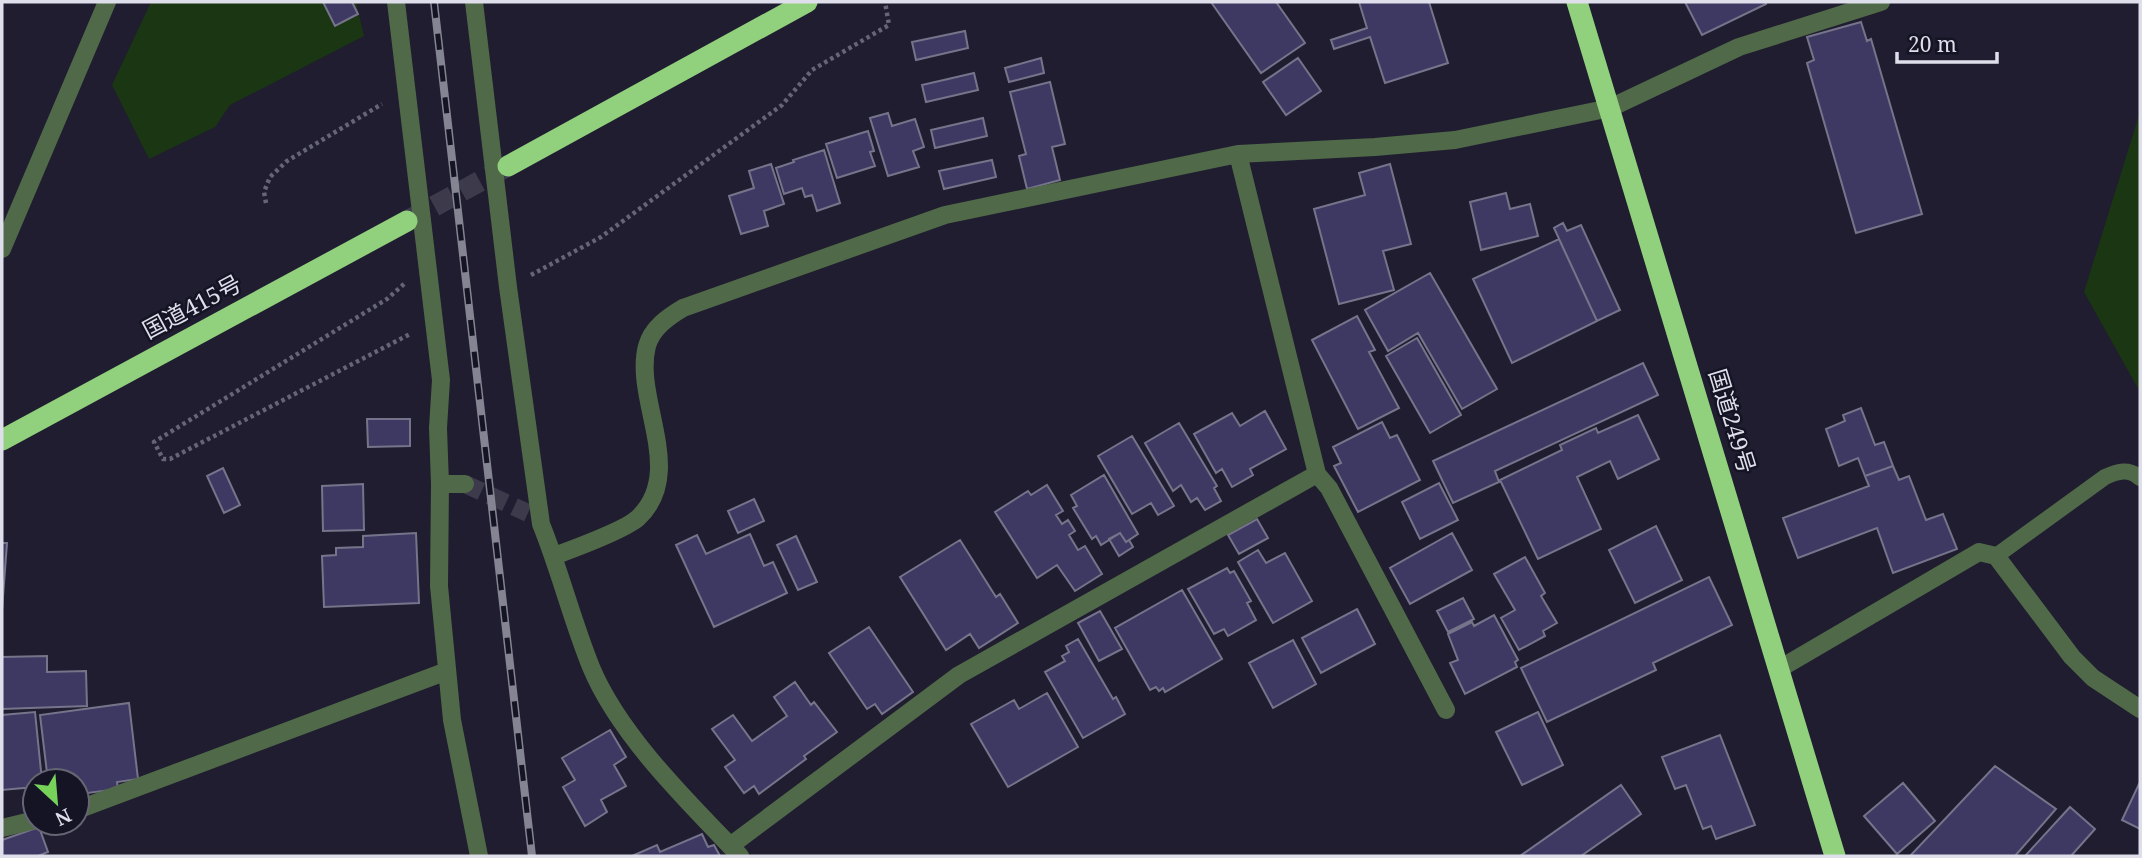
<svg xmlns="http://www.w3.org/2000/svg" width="2142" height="858" viewBox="0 0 2142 858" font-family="'Noto Serif','Noto Sans JP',serif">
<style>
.green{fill:#1b3612}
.building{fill:#3e3962;stroke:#76748b;stroke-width:2}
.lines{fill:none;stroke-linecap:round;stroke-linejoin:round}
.street-tunnel{stroke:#3c3a4b;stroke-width:18;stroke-dasharray:18 9;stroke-linecap:butt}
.highway-tunnel{stroke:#3c3a4b;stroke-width:21;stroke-dasharray:21 10;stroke-linecap:butt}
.path{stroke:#666575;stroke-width:4.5;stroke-dasharray:3.5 3.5;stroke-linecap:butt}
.lane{stroke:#506948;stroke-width:16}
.street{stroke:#506948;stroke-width:18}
.highway{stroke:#91d07d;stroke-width:21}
.rail-casing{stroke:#858493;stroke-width:8}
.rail{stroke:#151425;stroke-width:5;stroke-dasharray:16;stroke-linecap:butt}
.labels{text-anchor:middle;stroke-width:5;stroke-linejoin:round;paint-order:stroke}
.street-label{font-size:23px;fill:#dfdfeb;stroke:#151425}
</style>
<rect width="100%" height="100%" fill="#1f1d2f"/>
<path class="green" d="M151 2H356L364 36 230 105 215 127 149 159 112 85Z
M2140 112V392L2084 292Z"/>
<path class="building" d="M323 2H352L358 14 335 26Z
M1211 2H1276L1305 43 1261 73Z
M1359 2H1429L1448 63 1385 83 1370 37 1334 49 1331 40 1367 28Z
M1685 2H1765L1766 4 1702 35Z
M1861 22 1867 41 1871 39 1922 214 1856 233 1807 63 1814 60 1807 37Z
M965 31 968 48 916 60 912 42Z
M1041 58 1044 73 1009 82 1005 68Z
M1298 58 1321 91 1286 115 1263 82Z
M974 73 978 90 926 102 922 85Z
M1050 82 1065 144 1052 147 1060 180 1027 189 1019 156 1026 154 1010 92Z
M888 113 892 126 915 119 924 147 913 151 919 167 888 176 870 118Z
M983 118 987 136 935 148 931 130Z
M868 131 874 151 870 152 875 166 837 178 826 144Z
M824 150 840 203 817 211 812 195 805 197 802 188 784 194 776 168 794 162 793 160Z
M992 160 996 177 944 189 939 171Z
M771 164 784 204 764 211 768 226 741 234 729 196 754 188 749 171Z
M1390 164 1411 244 1383 251 1394 290 1339 304 1314 209 1365 195 1359 173Z
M1506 193 1510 209 1530 204 1538 236 1481 250 1470 202Z
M1563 223 1567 231 1581 225 1620 310 1597 321 1554 228Z
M1559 239 1597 321 1512 363 1473 279Z
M1430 273 1497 389 1462 409 1418 333 1388 351 1365 310Z
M1357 316 1375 350 1369 352 1399 408 1358 429 1312 340Z
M1417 338 1461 415 1430 433 1386 356Z
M1643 363 1658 395 1495 471 1499 482 1453 503 1433 461Z
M1861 408 1875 445 1884 442 1893 466 1865 476 1858 458 1839 466 1826 429 1845 421 1843 415Z
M1265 411 1286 449 1250 469 1253 475 1232 487 1222 469 1216 473 1194 434 1232 413 1240 426Z
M1638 415 1659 459 1618 479 1610 461 1577 477 1601 529 1538 559 1500 480 1562 450 1560 445 1596 428 1598 433Z
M367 419H410V446L368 447Z
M1382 422 1390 438 1397 435 1420 480 1358 512 1334 466 1341 463 1333 447Z
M1179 423 1217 486 1214 488 1221 501 1205 510 1197 498 1191 502 1181 485 1173 491 1145 443Z
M1132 436 1174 506 1158 515 1151 503 1132 514 1098 456Z
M1893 466 1899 480 1909 476 1926 520 1943 514 1957 549 1893 573 1877 528 1798 558 1783 518 1869 486 1865 476Z
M223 468 240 505 224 513 207 476Z
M1104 475 1138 534 1126 542 1120 533 1101 545 1096 536 1092 539 1073 508 1077 506 1071 495Z
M1439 483 1458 520 1420 539 1402 502Z
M363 484 364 530 323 531 322 486Z
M1047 485 1063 511 1056 515 1062 524 1068 520 1075 531 1069 535 1078 550 1085 546 1102 574 1075 591 1057 565 1037 578 995 512 1028 491 1031 495Z
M754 499 764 521 738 533 728 511Z
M1257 519 1268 538 1239 554 1228 535Z
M1656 526 1682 580 1635 603 1609 550Z
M416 533 419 603 324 607 322 556 336 555V548L363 547V536Z
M1120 533 1126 542 1129 540 1133 547 1119 556 1109 539Z
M1452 533 1472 570 1410 604 1390 568Z
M750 534 764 566 773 562 787 593 714 627 676 545 697 535 706 554Z
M796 536 817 582 798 590 777 545Z
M960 540 996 597 1000 594 1018 623 979 648 970 634 946 650 900 577Z
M2 543H7L2 610Z
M1258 550 1266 563 1285 553 1312 601 1273 623 1238 562Z
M1525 557 1545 593 1541 596 1557 623 1543 631 1545 636 1519 650 1501 618 1515 610 1494 574Z
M1227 568 1230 573 1234 571 1251 601 1247 603 1256 620 1228 636 1224 629 1214 634 1188 589Z
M1709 577 1732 625 1653 663 1656 670 1547 722 1521 668Z
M1182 590 1222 659 1165 692 1163 688 1159 691 1156 687 1150 690 1115 628Z
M1463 598 1474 619 1448 632 1437 611Z
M1357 609 1375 644 1321 673 1302 638Z
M1100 611 1122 649 1099 661 1078 623Z
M1494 615 1518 660 1515 662 1517 667 1465 694 1450 663 1458 660 1448 634 1472 622 1474 626Z
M869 627 913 692 882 714 875 704 867 709 829 653Z
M1078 639 1113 699 1116 697 1125 714 1083 738 1045 672 1065 661 1062 656 1069 652 1066 646Z
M1293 640 1316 684 1273 708 1249 663Z
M47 656V672L86 671 87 706 2 709V657Z
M795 682 811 705 814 702 837 732 804 756 806 759 759 794 754 786 744 793 725 767 735 760 712 729 733 715 752 741 787 716 774 697Z
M1047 693 1078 747 1008 787 971 724 1014 700 1019 709Z
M129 703 138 779 117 782 118 789 87 793 88 798 77 800V781H48L40 715Z
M35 712 42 781H35V787L2 790V715Z
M1538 712 1563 765 1522 785 1496 732Z
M610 730 626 757 614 765 626 786 601 800 607 812 585 826 563 787 575 780 562 758Z
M1720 735 1755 825 1716 839 1711 826 1703 829 1686 785 1675 789 1662 757Z
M1995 766 2056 809 2015 856H1910Z
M2140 782V829L2122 820Z
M1903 783 1935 821 1897 854 1864 816Z
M1621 785 1641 814 1581 856H1520Z
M2070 807 2095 829 2071 856H2025Z
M39 827 48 852 38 856H2V840Z
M702 834 708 847 714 845 720 856H632L657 845 660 852Z"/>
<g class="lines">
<path class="street-tunnel" d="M465 484 528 513"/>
<path class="highway-tunnel" d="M407 221 508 166"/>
<path class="path" d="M266 203 264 192 270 177 287 161 382 104
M531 275 601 237 782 105 812 70 889 25 885 2
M404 284 387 299 154 442 163 459H170L410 334"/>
<path class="lane" d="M1996 556 2105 477C2118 471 2129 468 2140 478"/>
<path class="street" d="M396 2 441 380 438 428 440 484H465
M474 2 508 287 541 524C560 571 572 620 591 667 619 735 689 803 740 856
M2 249 107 2
M1317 474 1329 488 1446 710
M440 484 439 586 452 720 479 856
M554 556C573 549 625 530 638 518 687 472 633 399 647 346 652 328 668 317 683 308L945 215 1238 154 1375 147 1455 140 1610 108 1739 47 1881 2
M1779 669 1979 552 1996 556 2072 657 2093 678 2140 709
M77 810 447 671
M2 828 35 820
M730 846 959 675 1317 474 1238 154"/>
<path class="highway" d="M1577 2 1835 856
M508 166 807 2
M2 440 407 221"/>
<g class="rail-casing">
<path id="rail" d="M434 2 532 856"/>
</g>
<use href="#rail" class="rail"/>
</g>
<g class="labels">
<g class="street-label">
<text transform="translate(192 307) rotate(-28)" y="8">国道415号</text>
<text transform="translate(1732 421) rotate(73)" y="8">国道249号</text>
</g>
</g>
<rect width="2142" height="858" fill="none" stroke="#dfdfeb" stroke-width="7"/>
<g transform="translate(56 802) rotate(154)"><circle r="33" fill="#151425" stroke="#666574" stroke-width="2"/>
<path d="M0-5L12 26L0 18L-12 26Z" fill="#77d259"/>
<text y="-10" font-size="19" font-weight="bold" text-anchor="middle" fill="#dfdfeb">N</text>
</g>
<path d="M1897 52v10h100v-10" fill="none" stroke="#dfdfeb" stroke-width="3.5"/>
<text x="1908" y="52" font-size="21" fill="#dfdfeb" stroke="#151425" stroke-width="5" paint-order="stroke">20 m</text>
</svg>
